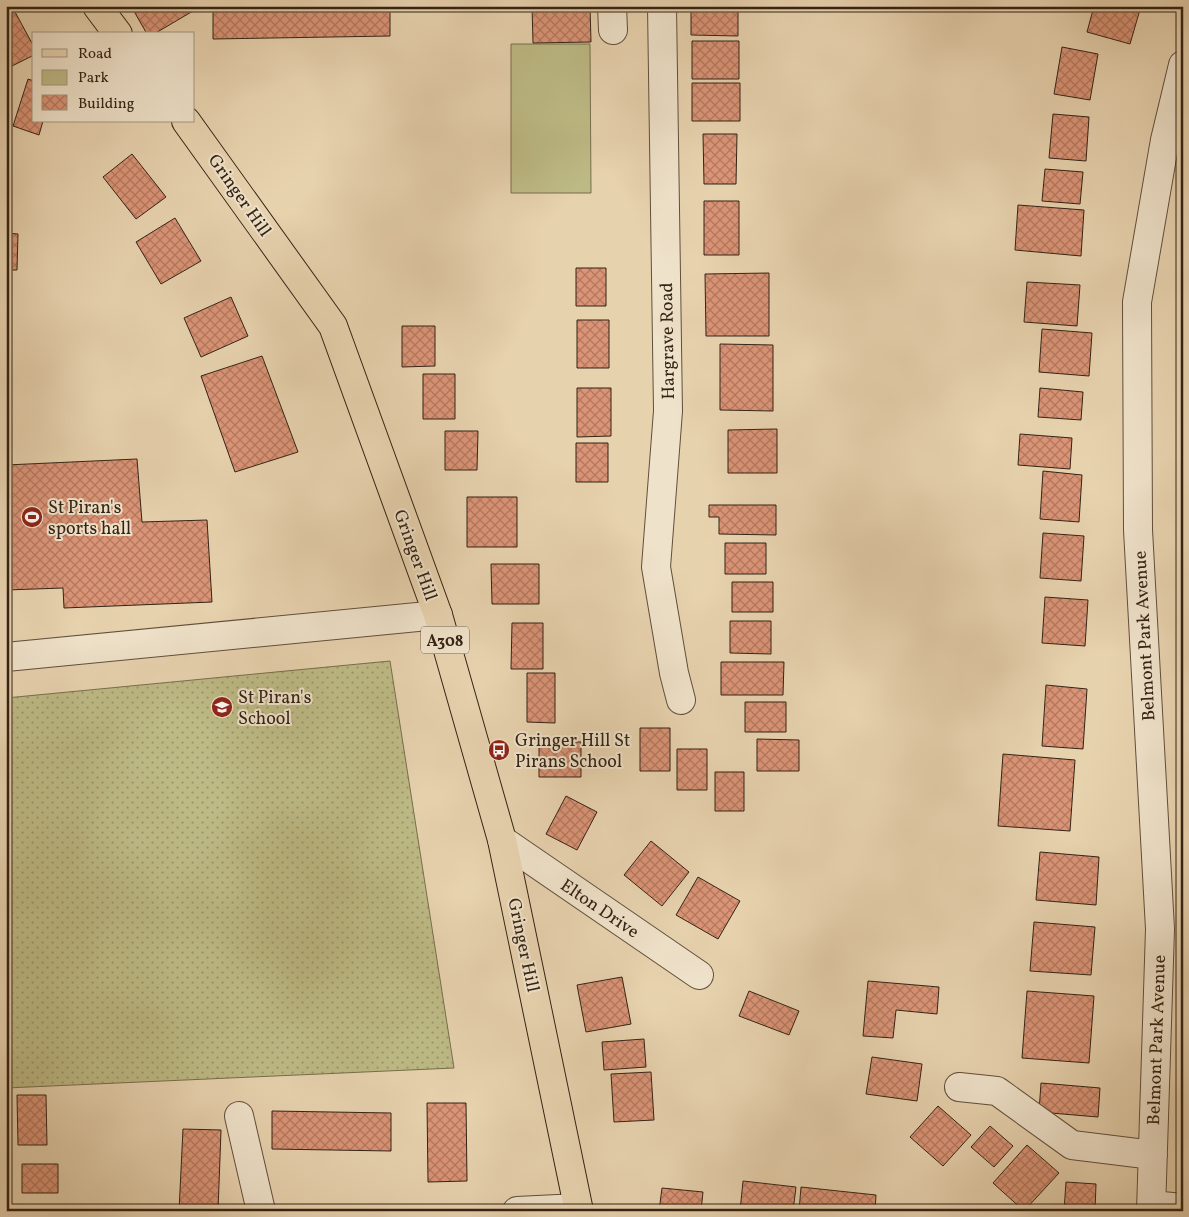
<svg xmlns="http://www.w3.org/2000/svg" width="1189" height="1217" viewBox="0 0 1189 1217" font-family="Vollkorn,serif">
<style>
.green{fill:url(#green-dots);stroke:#786e4d}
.pitch{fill:#bdba85;stroke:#786e4d}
.building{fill:url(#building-cross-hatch);stroke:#342315}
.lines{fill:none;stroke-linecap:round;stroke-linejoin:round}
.minor-casing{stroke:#614f3b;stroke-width:30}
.major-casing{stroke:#342315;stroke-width:30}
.minor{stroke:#efe2ca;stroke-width:28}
.major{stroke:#e7d2ae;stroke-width:28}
.labels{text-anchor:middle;stroke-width:4;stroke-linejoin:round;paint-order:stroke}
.shield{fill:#efe2ca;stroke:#6c5c4b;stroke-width:1}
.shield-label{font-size:16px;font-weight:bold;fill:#342315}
.street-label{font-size:18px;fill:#342315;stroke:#efe2ca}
.poi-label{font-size:18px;fill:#342315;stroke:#efe2ca;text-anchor:start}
</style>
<defs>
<pattern id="green-dots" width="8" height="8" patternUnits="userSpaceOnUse" patternTransform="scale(1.25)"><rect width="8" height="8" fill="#bdba85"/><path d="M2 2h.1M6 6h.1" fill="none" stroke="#9a976c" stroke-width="1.8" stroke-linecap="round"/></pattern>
<pattern id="building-cross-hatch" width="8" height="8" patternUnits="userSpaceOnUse" patternTransform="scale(1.25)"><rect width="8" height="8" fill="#db9476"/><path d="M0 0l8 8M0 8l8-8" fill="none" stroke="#b27860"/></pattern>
</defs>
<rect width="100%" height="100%" fill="#e7d2ae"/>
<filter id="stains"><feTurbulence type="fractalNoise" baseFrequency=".004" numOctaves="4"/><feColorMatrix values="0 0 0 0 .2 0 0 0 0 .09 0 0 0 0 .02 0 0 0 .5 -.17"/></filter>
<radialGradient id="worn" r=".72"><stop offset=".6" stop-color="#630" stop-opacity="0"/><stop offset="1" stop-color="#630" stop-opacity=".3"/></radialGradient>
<path class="green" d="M390 661 454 1068 6 1088V698Z"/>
<path class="pitch" d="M511 44H590L591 193H511Z"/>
<path class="building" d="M131 6H190L193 11 154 34H147Z
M213 6H390V36L213 39Z
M532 6H590L591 42 533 43Z
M691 6H738V36L691 35Z
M1094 6H1141L1130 44 1087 32Z
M14 10 34 47V55L6 69V14Z
M692 41H739V79H692Z
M1062 47 1098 54 1090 100 1054 94Z
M28 79 34 81V121H43L39 135 13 126Z
M692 83H740V121H692Z
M1053 114 1089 117 1086 161 1049 158Z
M703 134H737L736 184H704Z
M132 154 166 197 136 219 103 177Z
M1045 169 1083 172 1080 204 1042 201Z
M6 182H9V225H6Z
M704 201H739V255H704Z
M1018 205 1084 210 1081 256 1015 250Z
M175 218 201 261 161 284 136 242Z
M6 233 18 234 17 270H6Z
M576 268H606V306H576Z
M769 273V336H706L705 274Z
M1027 282 1080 285 1077 326 1024 322Z
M231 297 248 336 201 357 184 318Z
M577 320H609V368H577Z
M402 326H435V366L402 367Z
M1042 329 1092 333 1089 376 1039 372Z
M720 344 773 345V411L720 410Z
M262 356 298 452 235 472 201 376Z
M423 374H455V419H423Z
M577 388H611V436L577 437Z
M1040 388 1083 392 1081 420 1038 417Z
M777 429V473H728V430Z
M445 431H478L477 470H445Z
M1020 434 1072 438 1070 469 1018 465Z
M576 443H608V482H576Z
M137 459 142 522 207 520 212 602 64 608 63 588 6 590V465Z
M1043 471 1082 475 1079 522 1040 519Z
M467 497H517V547H467Z
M709 505H776V535L719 534V517H709Z
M1043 533 1084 536 1081 581 1040 578Z
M725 543H766V574H725Z
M491 564H539V604H492Z
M732 582H773V612H732Z
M1045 597 1088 600 1085 646 1042 643Z
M730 621H771V654L730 653Z
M512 623H543V669H511Z
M721 662H784L783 695H721Z
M527 673H555V723L527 722Z
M1046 685 1087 689 1083 749 1042 746Z
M745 702H786V732H745Z
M640 728H670V771H640Z
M757 739 799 740V771H757Z
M539 741 581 742V777H539Z
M677 749H707V790H677Z
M1003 754 1075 760 1070 831 998 826Z
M715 772H744V811H715Z
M566 796 597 812 577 850 546 834Z
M651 841 689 872 662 906 624 875Z
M1040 852 1099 857 1096 905 1036 900Z
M698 877 740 901 718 939 676 915Z
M1034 922 1095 927 1091 975 1030 971Z
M622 977 631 1024 586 1032 577 985Z
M868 981 939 987 937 1014 896 1010 893 1038 863 1036Z
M749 991 799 1011 789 1035 739 1016Z
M1027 991 1094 996 1089 1063 1022 1058Z
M644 1039 646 1067 604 1070 602 1042Z
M872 1057 922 1064 917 1101 866 1094Z
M651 1072 654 1120 614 1122 611 1074Z
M1041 1083 1100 1088 1098 1117 1039 1112Z
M17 1095H46L47 1145H18Z
M427 1103H466L467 1181 428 1182Z
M938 1106 971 1135 943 1166 910 1137Z
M272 1111 391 1113V1151L272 1149Z
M990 1126 1013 1146 994 1167 971 1147Z
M183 1129 221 1130 218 1211H179Z
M1027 1145 1059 1173 1024 1211 993 1183Z
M22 1164H58V1193H22Z
M743 1181 796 1187 793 1211H740Z
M1066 1182 1096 1184 1095 1211H1064Z
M801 1187 876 1195 875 1211H799Z
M662 1188 703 1192 701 1211H659Z
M58 1208V1211H21V1209Z"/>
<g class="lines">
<g class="minor-casing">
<path id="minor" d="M612 6 613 30
M662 6 668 411 656 567 674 673 681 700
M6 657 438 615
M502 840 699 975
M959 1087 997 1091 1072 1145 1153 1155
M239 1116 261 1211
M1151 1205 1183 1208
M517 1211 578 1208
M1151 1211 1160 929 1138 530 1137 302 1165 140 1183 65"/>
</g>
<g class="major-casing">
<path id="major" d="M97 6 118 34
M186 121 333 326 438 615 502 840 579 1211"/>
</g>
<use href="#minor" class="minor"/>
<use href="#major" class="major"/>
</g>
<defs>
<g id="stadium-disc" transform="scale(1.125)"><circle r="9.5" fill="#8f2418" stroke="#efe2ca"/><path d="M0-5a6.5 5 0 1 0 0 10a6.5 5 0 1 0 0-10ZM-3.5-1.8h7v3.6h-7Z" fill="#fff"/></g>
<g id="school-disc" transform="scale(1.125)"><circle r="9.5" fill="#8f2418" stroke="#efe2ca"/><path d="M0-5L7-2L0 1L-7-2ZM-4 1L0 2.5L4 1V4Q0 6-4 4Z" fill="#fff"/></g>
<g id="bus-disc" transform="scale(1.125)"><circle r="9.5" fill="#8f2418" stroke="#efe2ca"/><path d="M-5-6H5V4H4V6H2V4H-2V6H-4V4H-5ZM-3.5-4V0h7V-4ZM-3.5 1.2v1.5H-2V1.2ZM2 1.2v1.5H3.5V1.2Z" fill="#fff"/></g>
</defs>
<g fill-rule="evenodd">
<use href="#stadium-disc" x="32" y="517"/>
<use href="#school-disc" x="222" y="707"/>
<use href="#bus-disc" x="499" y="750"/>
</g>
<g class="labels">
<rect class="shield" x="421" y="626.5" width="48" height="27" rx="4"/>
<g class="shield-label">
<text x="445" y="646">A308</text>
</g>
<g class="street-label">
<text transform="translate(240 195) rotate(55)" y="6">Gringer Hill</text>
<text transform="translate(667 341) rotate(-91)" y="6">Hargrave Road</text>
<text transform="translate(416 555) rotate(70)" y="6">Gringer Hill</text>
<text transform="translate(1144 636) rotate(-93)" y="6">Belmont Park Avenue</text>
<text transform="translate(600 908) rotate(34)" y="6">Elton Drive</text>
<text transform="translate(524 945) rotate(78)" y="6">Gringer Hill</text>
<text transform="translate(1156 1040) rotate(-88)" y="6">Belmont Park Avenue</text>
</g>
<g class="poi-label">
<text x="48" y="513">St Piran's<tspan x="48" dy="21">sports hall</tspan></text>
<text x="238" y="703">St Piran's<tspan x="238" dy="21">School</tspan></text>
<text x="515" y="746">Gringer Hill St<tspan x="515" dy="21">Pirans School</tspan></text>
</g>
</g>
<rect width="1189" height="1217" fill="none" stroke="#e7d2ae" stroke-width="25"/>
<rect x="8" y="8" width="1174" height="1202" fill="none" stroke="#342315" stroke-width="2.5"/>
<rect x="12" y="12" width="1164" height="1192" fill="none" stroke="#342315"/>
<rect x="32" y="32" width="162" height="90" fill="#efe2ca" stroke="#a49682"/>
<rect x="42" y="49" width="25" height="8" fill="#e7d2ae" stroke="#a49682"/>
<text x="78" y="58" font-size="15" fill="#342315">Road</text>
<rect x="42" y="70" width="25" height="15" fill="#bdba85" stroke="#a49682"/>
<text x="78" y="82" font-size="15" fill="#342315">Park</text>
<rect x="42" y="95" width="25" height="15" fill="url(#building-cross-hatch)" stroke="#a49682"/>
<text x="78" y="108" font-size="15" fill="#342315">Building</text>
<rect width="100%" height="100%" filter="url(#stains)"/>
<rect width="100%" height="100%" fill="url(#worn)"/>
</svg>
